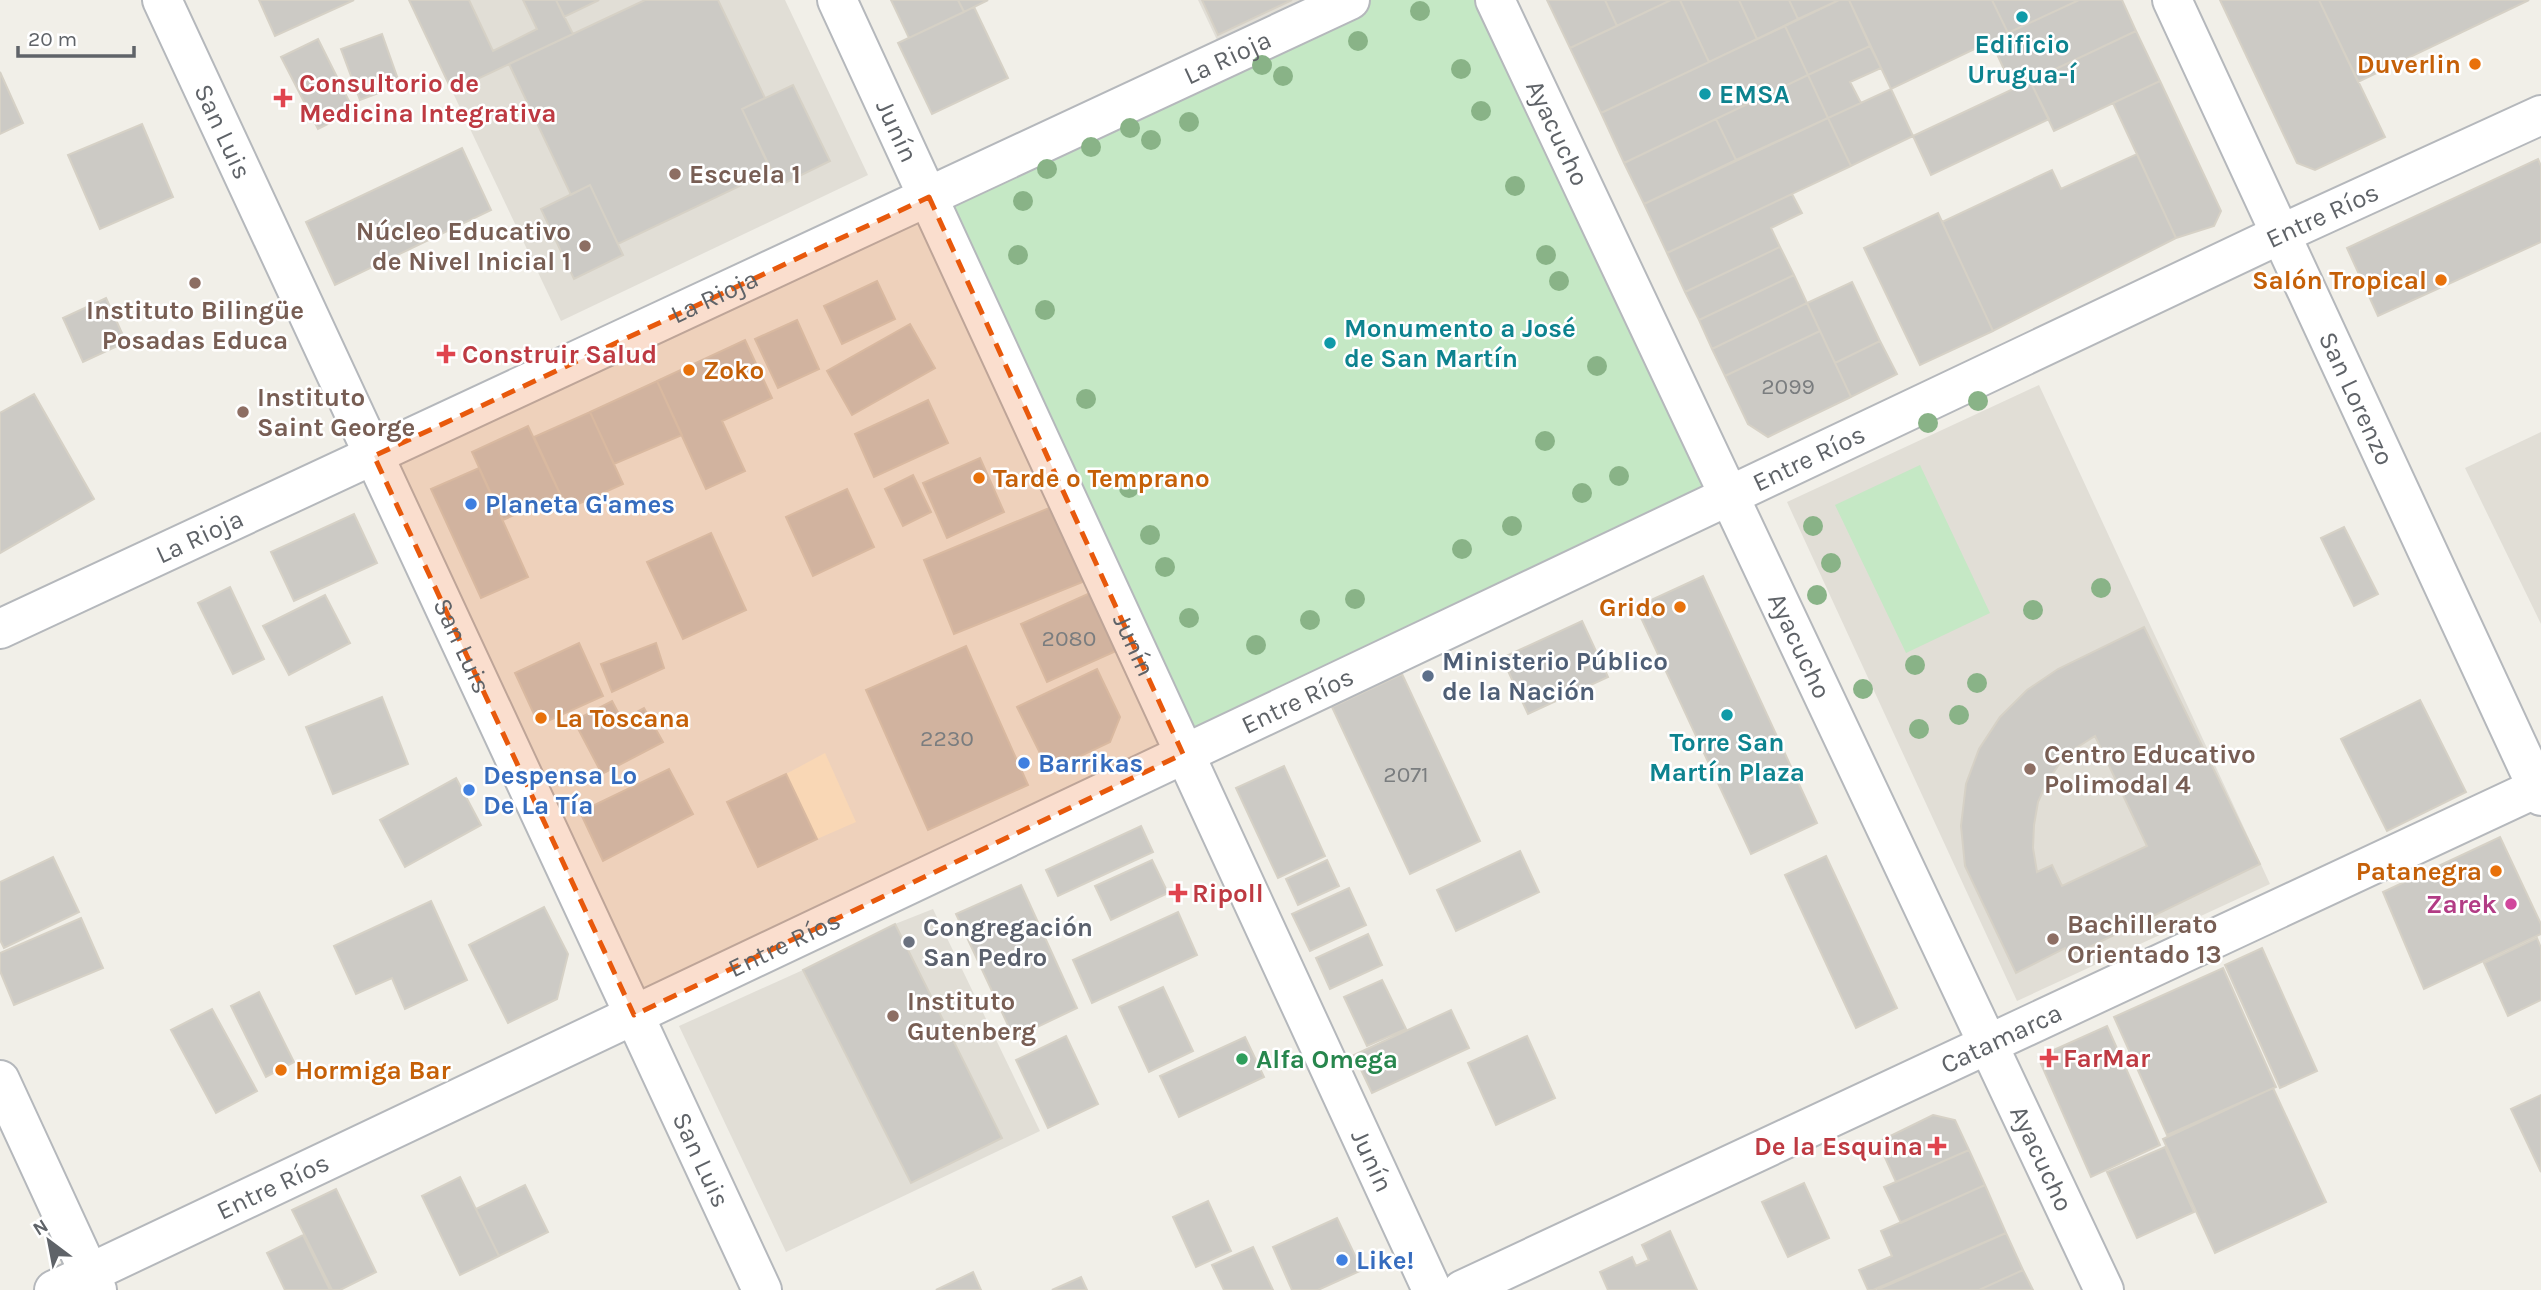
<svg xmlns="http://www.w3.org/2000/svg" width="2541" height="1290" viewBox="0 0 2541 1290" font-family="Karla,sans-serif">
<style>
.commercial{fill:#fef7e0}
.education{fill:#e1ded6}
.green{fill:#c5e8c5}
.building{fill:#cccac5;stroke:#d6d1c6;stroke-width:2;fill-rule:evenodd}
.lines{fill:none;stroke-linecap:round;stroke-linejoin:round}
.minor-casing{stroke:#b5b8bc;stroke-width:42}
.minor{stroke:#fff;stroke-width:38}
.tree{fill:#89b387}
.marked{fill:#e8590c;fill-opacity:0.2;stroke:#e8590c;stroke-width:5;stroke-dasharray:14 9;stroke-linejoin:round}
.culture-dot{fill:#0f9aa8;stroke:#fff;stroke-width:2.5}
.food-dot{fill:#e8710a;stroke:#fff;stroke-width:2.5}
.health-dot{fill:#e0444e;stroke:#fff;stroke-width:2.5}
.education-dot{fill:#8d6e63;stroke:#fff;stroke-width:2.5}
.shop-dot{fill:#3f7fe0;stroke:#fff;stroke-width:2.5}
.service-dot{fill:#5c6f8a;stroke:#fff;stroke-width:2.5}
.hotel-dot{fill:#d1479c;stroke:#fff;stroke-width:2.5}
.worship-dot{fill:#6b7280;stroke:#fff;stroke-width:2.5}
.leisure-dot{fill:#2e9e5b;stroke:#fff;stroke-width:2.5}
.labels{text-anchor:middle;stroke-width:5;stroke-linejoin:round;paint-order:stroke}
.number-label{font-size:23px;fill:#7a7d7f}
.culture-label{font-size:26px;font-weight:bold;fill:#0d838f;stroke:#fff}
.street-label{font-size:26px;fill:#5f6368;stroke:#fff}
.food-label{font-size:26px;font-weight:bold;fill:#c56008;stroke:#fff;text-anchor:end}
.health-label{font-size:26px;font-weight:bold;fill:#be3a42;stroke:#fff;text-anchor:start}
.education-label{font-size:26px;font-weight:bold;fill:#785e54;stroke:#fff;text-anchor:start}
.shop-label{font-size:26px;font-weight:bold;fill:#366cbe;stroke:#fff;text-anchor:start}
.service-label{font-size:26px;font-weight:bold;fill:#4e5e75;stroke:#fff;text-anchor:start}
.hotel-label{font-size:26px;font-weight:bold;fill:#b23c85;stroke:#fff;text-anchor:end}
.worship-label{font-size:26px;font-weight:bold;fill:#5b616d;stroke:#fff;text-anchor:start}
.leisure-label{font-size:26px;font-weight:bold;fill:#27864d;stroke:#fff;text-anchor:start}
</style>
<rect width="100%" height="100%" fill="#f1efe8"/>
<path class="commercial" d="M825 753 856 822 817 839 786 774Z"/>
<path class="education" d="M409 0H785L868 175 561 321Z
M1198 0H1303L1217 40Z
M2039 385 2270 884 2017 1001 1787 502Z
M2541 432V624L2465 468Z
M933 909 1040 1131 786 1252 679 1026 803 970 895 924Z"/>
<path class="green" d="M1370 0H1489L1717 495 1189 739 940 199Z
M1920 465 1990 613 1906 653 1835 505Z"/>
<path class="building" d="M259 0H354L275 36Z
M409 0H469L493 51 537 29 523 0H556L573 34 452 91Z
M556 0H599L564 17Z
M645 0H718L765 98 742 109 771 171 618 244 590 185 571 195 509 64Z
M891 0H958L964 12 909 38Z
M958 0H988L964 12Z
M1202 0H1292L1218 35Z
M1547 0H1605L1617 26 1570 48Z
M1605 0H1671L1617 26Z
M1671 0H1680L1709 62 1601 113 1570 48Z
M1680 0H1739L1757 39 1709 62Z
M1739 0H1789L1798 19 1757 39Z
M1789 0H1839L1798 19Z
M1839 0H1849L1870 46 1808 75 1785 26Z
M1849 0H1992L2008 33 1891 89Z
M1992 0H2079L2008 33Z
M2079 0H2122L2136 31 2013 89 1991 41Z
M2220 0H2319L2385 137 2315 170 2297 163Z
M2319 0H2529L2358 82Z
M974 7 1008 78 932 114 898 43Z
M1785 26 1808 75 1624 163 1601 113Z
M2136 31 2160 81 2054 131 2030 81Z
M382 34 400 85 360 100 341 49Z
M318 39 354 111 318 129 281 57Z
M1870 46 1881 68 1850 82 1861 103 1828 118 1808 75Z
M0 72 23 123 0 134Z
M1808 75 1828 118 1736 160 1716 119Z
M2030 81 2049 119 1931 175 1913 136Z
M2160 81 2221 211 2214 226 2176 238 2113 103Z
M793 85 830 161 779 186 742 109Z
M1891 89 1913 136 1851 166 1828 118Z
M1828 118 1851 166 1667 253 1644 204Z
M1716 119 1736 160 1644 204 1624 163Z
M142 124 173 197 100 229 68 155Z
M462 148 491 210 335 285 306 222Z
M2137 154 2176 238 1993 331 1942 222 2052 170 2061 189Z
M2538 159 2541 166V242L2378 316 2347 248Z
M590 185 623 255 574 279 541 209Z
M1792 194 1802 213 1771 228 1780 247 1685 292 1667 253Z
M1938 213 1993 331 1920 365 1864 248Z
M1780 247 1794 275 1699 320 1685 292Z
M1794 275 1807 303 1712 349 1699 320Z
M877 281 895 319 842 344 824 306Z
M1852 282 1880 341 1835 363 1807 303Z
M106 298 126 342 83 362 63 318Z
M1807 303 1820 331 1725 376 1712 349Z
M797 320 819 369 778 388 755 339Z
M910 324 935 368 852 415 827 371Z
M1820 331 1851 397 1768 437 1748 424 1725 376Z
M745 340 772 398 722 421 745 471 706 489 657 381Z
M1880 341 1897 374 1851 397 1835 363Z
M657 381 682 435 614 464 590 412Z
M34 394 94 499 0 553V413Z
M928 400 948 443 874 477 855 434Z
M590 412 623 484 567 509 534 437Z
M528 426 560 494 503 520 472 452Z
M980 458 1004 512 947 538 923 483Z
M479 468 528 577 481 598 431 489Z
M913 475 931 512 903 526 885 489Z
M847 489 874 547 813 576 786 517Z
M1054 506 1085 581 954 634 924 560Z
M354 514 377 563 294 601 271 552Z
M2344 527 2378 594 2354 606 2321 538Z
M711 533 746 610 683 639 647 562Z
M1703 576 1817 823 1751 854 1636 607Z
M230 587 264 659 233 674 198 603Z
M1090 593 1116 651 1047 682 1021 624Z
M325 595 350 643 289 675 263 626Z
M1582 621 1608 677 1528 714 1502 658Z
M2144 627 2260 864 2069 957 2065 948 2016 973 1965 866 1961 826 1966 784 1979 749 2000 717 2027 690 2058 669ZM2095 736 2147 846 2062 886 2052 865 2037 872 2033 848 2034 825 2038 802 2047 782 2060 763 2076 748Z
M579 643 603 696 539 725 515 673Z
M656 643 664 668 612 692 601 664Z
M966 646 1028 785 928 830 866 690Z
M1097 669 1120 717 1110 742 1049 771 1017 707Z
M1402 674 1480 841 1410 874 1332 707Z
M382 697 408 764 333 794 306 727Z
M2420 700 2466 792 2387 831 2341 739Z
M612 701 622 720 644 708 663 742 602 774 574 721Z
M1284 766 1325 856 1278 878 1236 788Z
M669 769 693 814 603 861 580 812Z
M786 774 817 839 758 867 727 802Z
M456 778 481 825 405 867 380 820Z
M1141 826 1153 852 1058 896 1046 870Z
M2500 837 2541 924V934L2424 989 2383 892Z
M1520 851 1539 892 1456 931 1437 890Z
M1826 856 1897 1008 1856 1028 1785 875Z
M53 857 79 912 4 948 0 940V882Z
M1152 860 1168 893 1111 920 1095 886Z
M1327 860 1339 886 1298 905 1286 879Z
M1021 885 1077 1008 1014 1038 956 914Z
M1349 888 1366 925 1310 951 1292 914Z
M431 901 467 980 405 1009 392 978 356 994 334 946Z
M544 907 568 954 557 999 508 1023 469 945Z
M1178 912 1197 955 1092 1003 1073 960Z
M81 918 103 968 14 1005 0 971V953Z
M895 924 1002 1138 911 1183 803 970Z
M1368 934 1382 965 1330 989 1316 958Z
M2537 938 2541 948V1000L2508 1016 2484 963Z
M2262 948 2317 1071 2280 1088 2225 965Z
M2223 968 2276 1087 2167 1135 2114 1017Z
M1382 980 1406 1029 1367 1046 1344 997Z
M1163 987 1193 1051 1149 1072 1119 1007Z
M259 992 294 1062 266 1077 231 1006Z
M212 1009 257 1091 216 1113 171 1030Z
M1451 1010 1469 1048 1372 1093 1354 1055Z
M2107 1026 2160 1145 2091 1177 2038 1057Z
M1066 1036 1098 1104 1048 1128 1016 1060Z
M1527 1036 1555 1098 1496 1125 1468 1063Z
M1245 1037 1264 1077 1179 1117 1160 1076Z
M2273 1088 2326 1202 2215 1253 2163 1139Z
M2541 1095V1172L2511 1109Z
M1933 1115 1955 1120 1969 1150 1896 1182 1878 1142Z
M2165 1147 2194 1212 2137 1238 2107 1172Z
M1969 1150 1985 1185 1901 1223 1884 1187Z
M460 1177 499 1256 460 1275 422 1196Z
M1804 1183 1829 1238 1788 1257 1762 1202Z
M525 1185 548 1232 499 1256 476 1209Z
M1985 1185 2006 1233 1873 1290H1868L1859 1270 1892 1256 1881 1231Z
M336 1189 376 1272 340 1290H332L292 1210Z
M1208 1201 1231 1251 1196 1267 1173 1217Z
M1337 1218 1362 1270 1318 1290H1292L1273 1247Z
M1670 1231 1697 1290H1608L1600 1272 1632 1257 1636 1266 1649 1260 1642 1245Z
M2006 1233 2023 1270 1979 1290H1877Z
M303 1235 330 1290H285L267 1253Z
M1253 1247 1273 1290H1224L1212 1265Z
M2023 1270 2033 1290H1979Z
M973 1272 981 1290H936Z
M1081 1277 1087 1290H1052Z"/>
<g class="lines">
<g class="minor-casing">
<g id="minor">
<path id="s1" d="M162 0 762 1290"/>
<path id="s2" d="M837 0 1432 1290"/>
<path id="s3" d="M1495 0 2104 1290"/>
<path id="s4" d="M2172 0 2541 796"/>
<path id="s5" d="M0 629 1350 0"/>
<path d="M0 1080 97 1290"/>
<path id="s6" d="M54 1290 2281 234 2541 115"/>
<path id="s7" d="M1462 1290 2541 786"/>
</g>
</g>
<use href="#minor" class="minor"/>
</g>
<g class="tree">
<circle cx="1420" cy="11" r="10"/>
<circle cx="1358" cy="41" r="10"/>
<circle cx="1262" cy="65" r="10"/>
<circle cx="1461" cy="69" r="10"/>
<circle cx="1283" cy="76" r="10"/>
<circle cx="1481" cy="111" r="10"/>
<circle cx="1189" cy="122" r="10"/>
<circle cx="1130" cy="128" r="10"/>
<circle cx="1151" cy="140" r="10"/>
<circle cx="1091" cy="147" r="10"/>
<circle cx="1047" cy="169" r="10"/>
<circle cx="1515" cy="186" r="10"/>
<circle cx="1023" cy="201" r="10"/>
<circle cx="1018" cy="255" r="10"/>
<circle cx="1546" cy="255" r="10"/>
<circle cx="1559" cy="281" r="10"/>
<circle cx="1045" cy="310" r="10"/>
<circle cx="1597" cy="366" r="10"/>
<circle cx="1086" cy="399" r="10"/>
<circle cx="1978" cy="401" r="10"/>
<circle cx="1928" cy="423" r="10"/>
<circle cx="1545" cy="441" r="10"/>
<circle cx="1619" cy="476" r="10"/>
<circle cx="1129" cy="488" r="10"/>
<circle cx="1582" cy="493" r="10"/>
<circle cx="1512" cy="526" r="10"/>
<circle cx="1813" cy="526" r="10"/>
<circle cx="1150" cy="535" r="10"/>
<circle cx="1462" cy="549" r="10"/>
<circle cx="1831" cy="563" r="10"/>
<circle cx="1165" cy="567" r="10"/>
<circle cx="2101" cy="588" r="10"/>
<circle cx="1817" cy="595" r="10"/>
<circle cx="1355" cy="599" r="10"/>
<circle cx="2033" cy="610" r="10"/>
<circle cx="1189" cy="618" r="10"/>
<circle cx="1310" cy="620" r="10"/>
<circle cx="1256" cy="645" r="10"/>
<circle cx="1915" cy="665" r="10"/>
<circle cx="1977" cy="683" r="10"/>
<circle cx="1863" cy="689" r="10"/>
<circle cx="1959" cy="715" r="10"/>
<circle cx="1919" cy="729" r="10"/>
</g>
<path class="marked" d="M929 197 1183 754 634 1015 374 456Z"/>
<g class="culture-dot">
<circle cx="2022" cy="17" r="7"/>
<circle cx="1705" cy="94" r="7"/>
<circle cx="1330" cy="343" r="7"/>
<circle cx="1727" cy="715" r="7"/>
</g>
<g class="food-dot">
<circle cx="2475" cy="64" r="7"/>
<circle cx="2441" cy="280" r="7"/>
<circle cx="689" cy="370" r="7"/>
<circle cx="979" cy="478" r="7"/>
<circle cx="1680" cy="607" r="7"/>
<circle cx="541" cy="718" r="7"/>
<circle cx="2496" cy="871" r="7"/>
<circle cx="281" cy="1070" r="7"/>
</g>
<g class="health-dot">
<path d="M279.5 87.5h7v7h7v7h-7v7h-7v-7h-7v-7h7z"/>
<path d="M442.5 343.5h7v7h7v7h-7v7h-7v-7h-7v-7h7z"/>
<path d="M1174.5 882.5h7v7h7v7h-7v7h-7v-7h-7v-7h7z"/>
<path d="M2045.5 1047.5h7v7h7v7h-7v7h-7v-7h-7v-7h7z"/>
<path d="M1933.5 1135.5h7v7h7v7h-7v7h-7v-7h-7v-7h7z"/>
</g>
<g class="education-dot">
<circle cx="675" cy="174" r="7"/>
<circle cx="585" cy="246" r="7"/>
<circle cx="195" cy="283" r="7"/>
<circle cx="243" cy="412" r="7"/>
<circle cx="2030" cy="769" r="7"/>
<circle cx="2053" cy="939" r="7"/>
<circle cx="893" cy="1016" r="7"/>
</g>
<g class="shop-dot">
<circle cx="471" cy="504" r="7"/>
<circle cx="1024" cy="763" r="7"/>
<circle cx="469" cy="790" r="7"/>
<circle cx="1342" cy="1260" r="7"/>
</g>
<circle class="service-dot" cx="1428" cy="676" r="7"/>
<circle class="hotel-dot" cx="2511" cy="904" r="7"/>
<circle class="worship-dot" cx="909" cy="942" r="7"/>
<circle class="leisure-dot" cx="1242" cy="1059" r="7"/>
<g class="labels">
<g class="number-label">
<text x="1788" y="394">2099</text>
<text x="1069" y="646">2080</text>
<text x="947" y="746">2230</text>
<text x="1406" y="782">2071</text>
</g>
<g class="culture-label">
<text x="2022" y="53">Edificio<tspan x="2022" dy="30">Urugua-í</tspan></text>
<text x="1719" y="103" text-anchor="start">EMSA</text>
<text x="1344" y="337" text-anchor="start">Monumento a José<tspan x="1344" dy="30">de San Martín</tspan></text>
<text x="1727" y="751">Torre San<tspan x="1727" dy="30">Martín Plaza</tspan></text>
</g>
<g class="street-label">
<text dy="9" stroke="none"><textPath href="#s5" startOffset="1354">La Rioja</textPath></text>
<text dy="9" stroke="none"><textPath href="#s2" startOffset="144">Junín</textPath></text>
<text dy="9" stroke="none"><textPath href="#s1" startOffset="145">San Luis</textPath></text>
<text dy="9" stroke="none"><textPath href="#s3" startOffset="147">Ayacucho</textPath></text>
<text dy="9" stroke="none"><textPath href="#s6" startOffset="2510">Entre Ríos</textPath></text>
<text dy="9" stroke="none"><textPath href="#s5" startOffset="788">La Rioja</textPath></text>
<text dy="9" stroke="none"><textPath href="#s4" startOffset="439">San Lorenzo</textPath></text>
<text dy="9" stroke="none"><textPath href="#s6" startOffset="1942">Entre Ríos</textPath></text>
<text dy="9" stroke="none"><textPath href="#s5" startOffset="220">La Rioja</textPath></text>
<text dy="9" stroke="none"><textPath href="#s1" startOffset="712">San Luis</textPath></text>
<text dy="9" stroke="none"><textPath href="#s3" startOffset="714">Ayacucho</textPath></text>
<text dy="9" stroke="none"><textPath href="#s2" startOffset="710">Junín</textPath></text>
<text dy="9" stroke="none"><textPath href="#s6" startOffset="1376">Entre Ríos</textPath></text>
<text dy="9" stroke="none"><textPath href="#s6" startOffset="808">Entre Ríos</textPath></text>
<text dy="9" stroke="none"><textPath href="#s7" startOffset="595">Catamarca</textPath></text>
<text dy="9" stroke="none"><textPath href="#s3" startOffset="1281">Ayacucho</textPath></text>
<text dy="9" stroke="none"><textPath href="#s1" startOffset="1279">San Luis</textPath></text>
<text dy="9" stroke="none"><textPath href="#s2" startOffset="1278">Junín</textPath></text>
<text dy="9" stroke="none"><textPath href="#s6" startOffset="242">Entre Ríos</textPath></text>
</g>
<g class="food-label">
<text x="2461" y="73">Duverlin</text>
<text x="2427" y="289">Salón Tropical</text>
<text x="703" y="379" text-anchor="start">Zoko</text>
<text x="993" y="487" text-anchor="start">Tarde o Temprano</text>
<text x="1666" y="616">Grido</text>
<text x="555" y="727" text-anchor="start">La Toscana</text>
<text x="2482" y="880">Patanegra</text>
<text x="295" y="1079" text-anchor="start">Hormiga Bar</text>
</g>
<g class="health-label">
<text x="299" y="92">Consultorio de<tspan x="299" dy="30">Medicina Integrativa</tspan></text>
<text x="462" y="363">Construir Salud</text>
<text x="1192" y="902">Ripoll</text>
<text x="2063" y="1067">FarMar</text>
<text x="1923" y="1155" text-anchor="end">De la Esquina</text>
</g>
<g class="education-label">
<text x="689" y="183">Escuela 1</text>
<text x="571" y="240" text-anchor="end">Núcleo Educativo<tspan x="571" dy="30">de Nivel Inicial 1</tspan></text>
<text x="195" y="319" text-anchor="middle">Instituto Bilingüe<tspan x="195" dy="30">Posadas Educa</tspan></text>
<text x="257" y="406">Instituto<tspan x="257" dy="30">Saint George</tspan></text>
<text x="2044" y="763">Centro Educativo<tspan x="2044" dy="30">Polimodal 4</tspan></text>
<text x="2067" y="933">Bachillerato<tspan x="2067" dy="30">Orientado 13</tspan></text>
<text x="907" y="1010">Instituto<tspan x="907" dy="30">Gutenberg</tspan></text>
</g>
<g class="shop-label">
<text x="485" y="513">Planeta G'ames</text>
<text x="1038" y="772">Barrikas</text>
<text x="483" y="784">Despensa Lo<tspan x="483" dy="30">De La Tía</tspan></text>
<text x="1356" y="1269">Like!</text>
</g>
<g class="service-label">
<text x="1442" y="670">Ministerio Público<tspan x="1442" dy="30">de la Nación</tspan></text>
</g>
<g class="hotel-label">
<text x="2497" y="913">Zarek</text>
</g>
<g class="worship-label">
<text x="923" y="936">Congregación<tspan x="923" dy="30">San Pedro</tspan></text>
</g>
<g class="leisure-label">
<text x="1256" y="1068">Alfa Omega</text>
</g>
</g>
<g transform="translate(49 1241) rotate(328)" stroke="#ffffff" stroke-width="5" paint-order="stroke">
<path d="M0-5L12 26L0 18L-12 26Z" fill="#5f6368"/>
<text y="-10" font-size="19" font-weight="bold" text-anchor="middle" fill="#5f6368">N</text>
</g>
<path d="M18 46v10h116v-10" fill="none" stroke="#5f6368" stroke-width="3.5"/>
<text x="28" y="46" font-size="21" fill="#5f6368" stroke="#ffffff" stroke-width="5" paint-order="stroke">20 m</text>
</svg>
